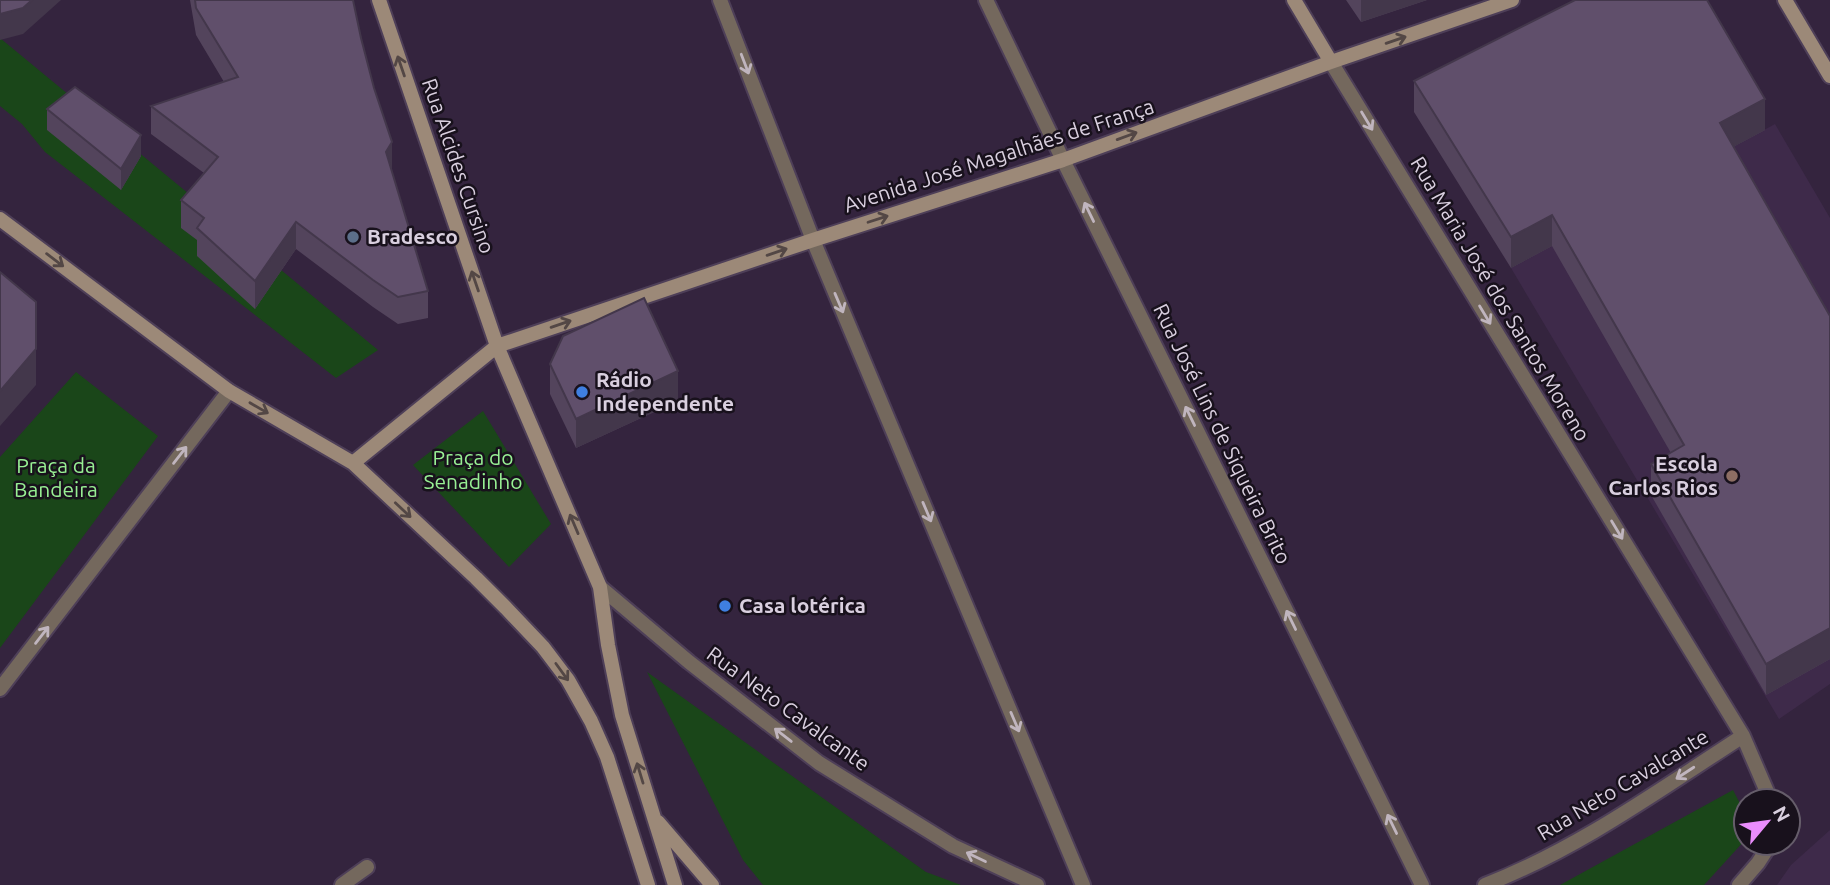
<svg xmlns="http://www.w3.org/2000/svg" width="1830" height="885" viewBox="0 0 1830 885" font-family="Ubuntu,sans-serif">
<style>
.built{fill:#3e2a4a}
.green{fill:#1a4619}
.lines{fill:none;stroke-linecap:round;stroke-linejoin:round}
.street-casing{stroke:#4e3f58;stroke-width:18}
.secondary-casing{stroke:#4e3f58;stroke-width:18}
.street{stroke:#74685d;stroke-width:14}
.secondary{stroke:#9c8978;stroke-width:14}
.wall{fill:#53445c}
.shaded-wall{fill:#43374b}
.building{fill:#604f6b;stroke:#43374b;stroke-width:2}
.oneway{stroke:#534745}
.oneway2{stroke:#c0b5be}
.service-dot{fill:#5c6f8a;stroke:#18111c;stroke-width:2.5}
.shop-dot{fill:#3f7fe0;stroke:#18111c;stroke-width:2.5}
.education-dot{fill:#8d6e63;stroke:#18111c;stroke-width:2.5}
.labels{text-anchor:middle;stroke-width:5;stroke-linejoin:round;paint-order:stroke}
.street-label{font-size:21px;fill:#d9cfdf;stroke:#18111c}
.poi-label{font-size:21px;font-weight:bold;fill:#d9cfdf;stroke:#18111c;text-anchor:start}
.park-label{font-size:21px;fill:#98f094;stroke:#18111c}
</style>
<rect width="100%" height="100%" fill="#34243e"/>
<path class="built" d="M1775 124 1830 218V684L1779 719 1511 268Z
M1830 830V885H1777L1791 865Z"/>
<path class="green" d="M0 38 378 350 336 378 45 152 22 124 0 106Z
M76 372 158 436 0 648V457Z
M483 411 551 524 509 567 413 465Z
M647 672 926 872 961 885H763L743 860Z
M1733 790 1746 815V839L1704 885H1560Z"/>
<g class="lines">
<g class="street-casing">
<path id="street" d="M720 0 813 240 1083 885
M986 0 1063 160 1422 885
M1331 62 1743 736 1771 801
M600 587 689 662 819 763 953 846 1037 885
M0 689 229 391
M342 885 367 867
M1485 885C1578 849 1659 790 1743 736
M1739 885 1758 863 1771 843"/>
</g>
<g class="secondary-casing">
<path id="secondary" d="M379 0 497 346 600 587 608 645 622 715 675 885
M1294 0 1331 62
M1785 0 1830 76
M0 219 229 391 353 463 476 578 506 608 543 647 568 680 591 721 607 757 648 885
M353 463 497 346 813 240 1063 160 1331 62 1512 0
M658 822 712 885"/>
</g>
<use href="#street" class="street"/>
<use href="#secondary" class="secondary"/>
</g>
<path class="wall" d="M190 0H353L391 171 428 291V318L398 324 373 307 296 249 255 309 197 256V240L181 228V200L204 173 151 134V106L224 82 196 35Z
M1346 0H1427L1361 22Z
M1414 81 1765 130 1733 147 1830 316V659L1766 695 1651 495V464L1671 453 1552 246 1511 268 1414 112Z
M47 109 141 156 121 190 47 130Z
M550 364 678 401 576 448 550 394Z"/>
<path class="shaded-wall" d="M32 0H61L23 34 0 40V14Z
M1361 0H1427L1361 22Z
M1765 99V130L1720 154V123Z
M141 135V156L121 190V169Z
M392 142V170L386 179V152Z
M1552 215V246L1511 268V237Z
M296 222V249L255 309V281Z
M36 349V385L0 426V391Z
M678 371V401L576 448V419Z
M1830 628V659L1766 695V664Z"/>
<path class="building" d="M0 0H32L23 8 0 14Z
M195 0H353L361 38 374 88 392 142 386 152 428 291 398 297 373 280 296 222 255 281 197 228 204 218 181 200 218 157 151 106 238 77 196 8Z
M1575 0H1707L1765 99 1720 123 1830 316V628L1766 664 1651 464 1684 445 1552 215 1511 237 1414 81Z
M75 87 141 135 121 169 47 109Z
M0 272 36 302V349L0 391Z
M644 298 678 371 576 419 550 364 563 336Z"/>
<defs><path id="oneway-shaft" d="M-6 0H5M1.5-3L5.5 0L1.5 3" fill="none" stroke-width="1.6" stroke-linecap="round" stroke-linejoin="round" transform="scale(1.75)"/></defs>
<g class="oneway">
<use href="#oneway-shaft" transform="translate(1396 40) rotate(-19)"/>
<use href="#oneway-shaft" transform="translate(401 66) rotate(-109)"/>
<use href="#oneway-shaft" transform="translate(1127 136) rotate(-20)"/>
<use href="#oneway-shaft" transform="translate(878 219) rotate(-18)"/>
<use href="#oneway-shaft" transform="translate(777 252) rotate(-19)"/>
<use href="#oneway-shaft" transform="translate(55 260) rotate(37)"/>
<use href="#oneway-shaft" transform="translate(475 281) rotate(-109)"/>
<use href="#oneway-shaft" transform="translate(561 324) rotate(-19)"/>
<use href="#oneway-shaft" transform="translate(259 408) rotate(30)"/>
<use href="#oneway-shaft" transform="translate(403 510) rotate(43)"/>
<use href="#oneway-shaft" transform="translate(574 524) rotate(-113)"/>
<use href="#oneway-shaft" transform="translate(562 672) rotate(54)"/>
<use href="#oneway-shaft" transform="translate(640 773) rotate(-107)"/>
</g>
<g class="oneway2">
<use href="#oneway-shaft" transform="translate(745 64) rotate(69)"/>
<use href="#oneway-shaft" transform="translate(1367 121) rotate(59)"/>
<use href="#oneway-shaft" transform="translate(1089 212) rotate(-116)"/>
<use href="#oneway-shaft" transform="translate(839 303) rotate(67)"/>
<use href="#oneway-shaft" transform="translate(1485 315) rotate(59)"/>
<use href="#oneway-shaft" transform="translate(1190 416) rotate(-116)"/>
<use href="#oneway-shaft" transform="translate(180 455) rotate(-52)"/>
<use href="#oneway-shaft" transform="translate(927 512) rotate(67)"/>
<use href="#oneway-shaft" transform="translate(1617 530) rotate(59)"/>
<use href="#oneway-shaft" transform="translate(1291 620) rotate(-116)"/>
<use href="#oneway-shaft" transform="translate(42 635) rotate(-52)"/>
<use href="#oneway-shaft" transform="translate(1015 722) rotate(67)"/>
<use href="#oneway-shaft" transform="translate(783 735) rotate(-142)"/>
<use href="#oneway-shaft" transform="translate(1685 773) rotate(147)"/>
<use href="#oneway-shaft" transform="translate(1392 824) rotate(-116)"/>
<use href="#oneway-shaft" transform="translate(976 857) rotate(-154)"/>
</g>
<circle class="service-dot" cx="353" cy="237" r="7"/>
<g class="shop-dot">
<circle cx="582" cy="392" r="7"/>
<circle cx="725" cy="606" r="7"/>
</g>
<circle class="education-dot" cx="1732" cy="476" r="7"/>
<g class="labels">
<g class="street-label">
<text transform="translate(999 156) rotate(-18)" y="7">Avenida José Magalhães de França</text>
<text transform="translate(458 166) rotate(71)" y="7">Rua Alcides Cursino</text>
<text transform="translate(1500 299) rotate(59)" y="7">Rua Maria José dos Santos Moreno</text>
<text transform="translate(1222 434) rotate(64)" y="7">Rua José Lins de Siqueira Brito</text>
<text transform="translate(788 709) rotate(36)" y="7">Rua Neto Cavalcante</text>
<text transform="translate(1623 785) rotate(-31)" y="7">Rua Neto Cavalcante</text>
</g>
<g class="poi-label">
<text x="367" y="244">Bradesco</text>
<text x="596" y="387">Rádio<tspan x="596" dy="24">Independente</tspan></text>
<text x="1718" y="471" text-anchor="end">Escola<tspan x="1718" dy="24">Carlos Rios</tspan></text>
<text x="739" y="613">Casa lotérica</text>
</g>
<g class="park-label">
<text x="473" y="465">Praça do<tspan x="473" dy="24">Senadinho</tspan></text>
<text x="56" y="473">Praça da<tspan x="56" dy="24">Bandeira</tspan></text>
</g>
</g>
<g transform="translate(1767 822) rotate(61)"><circle r="33" fill="#18111c" stroke="#655d6a" stroke-width="2"/>
<path d="M0-5L12 26L0 18L-12 26Z" fill="#ea8dfd"/>
<text y="-10" font-size="19" font-weight="bold" text-anchor="middle" fill="#d9cfdf">N</text>
</g>
</svg>
